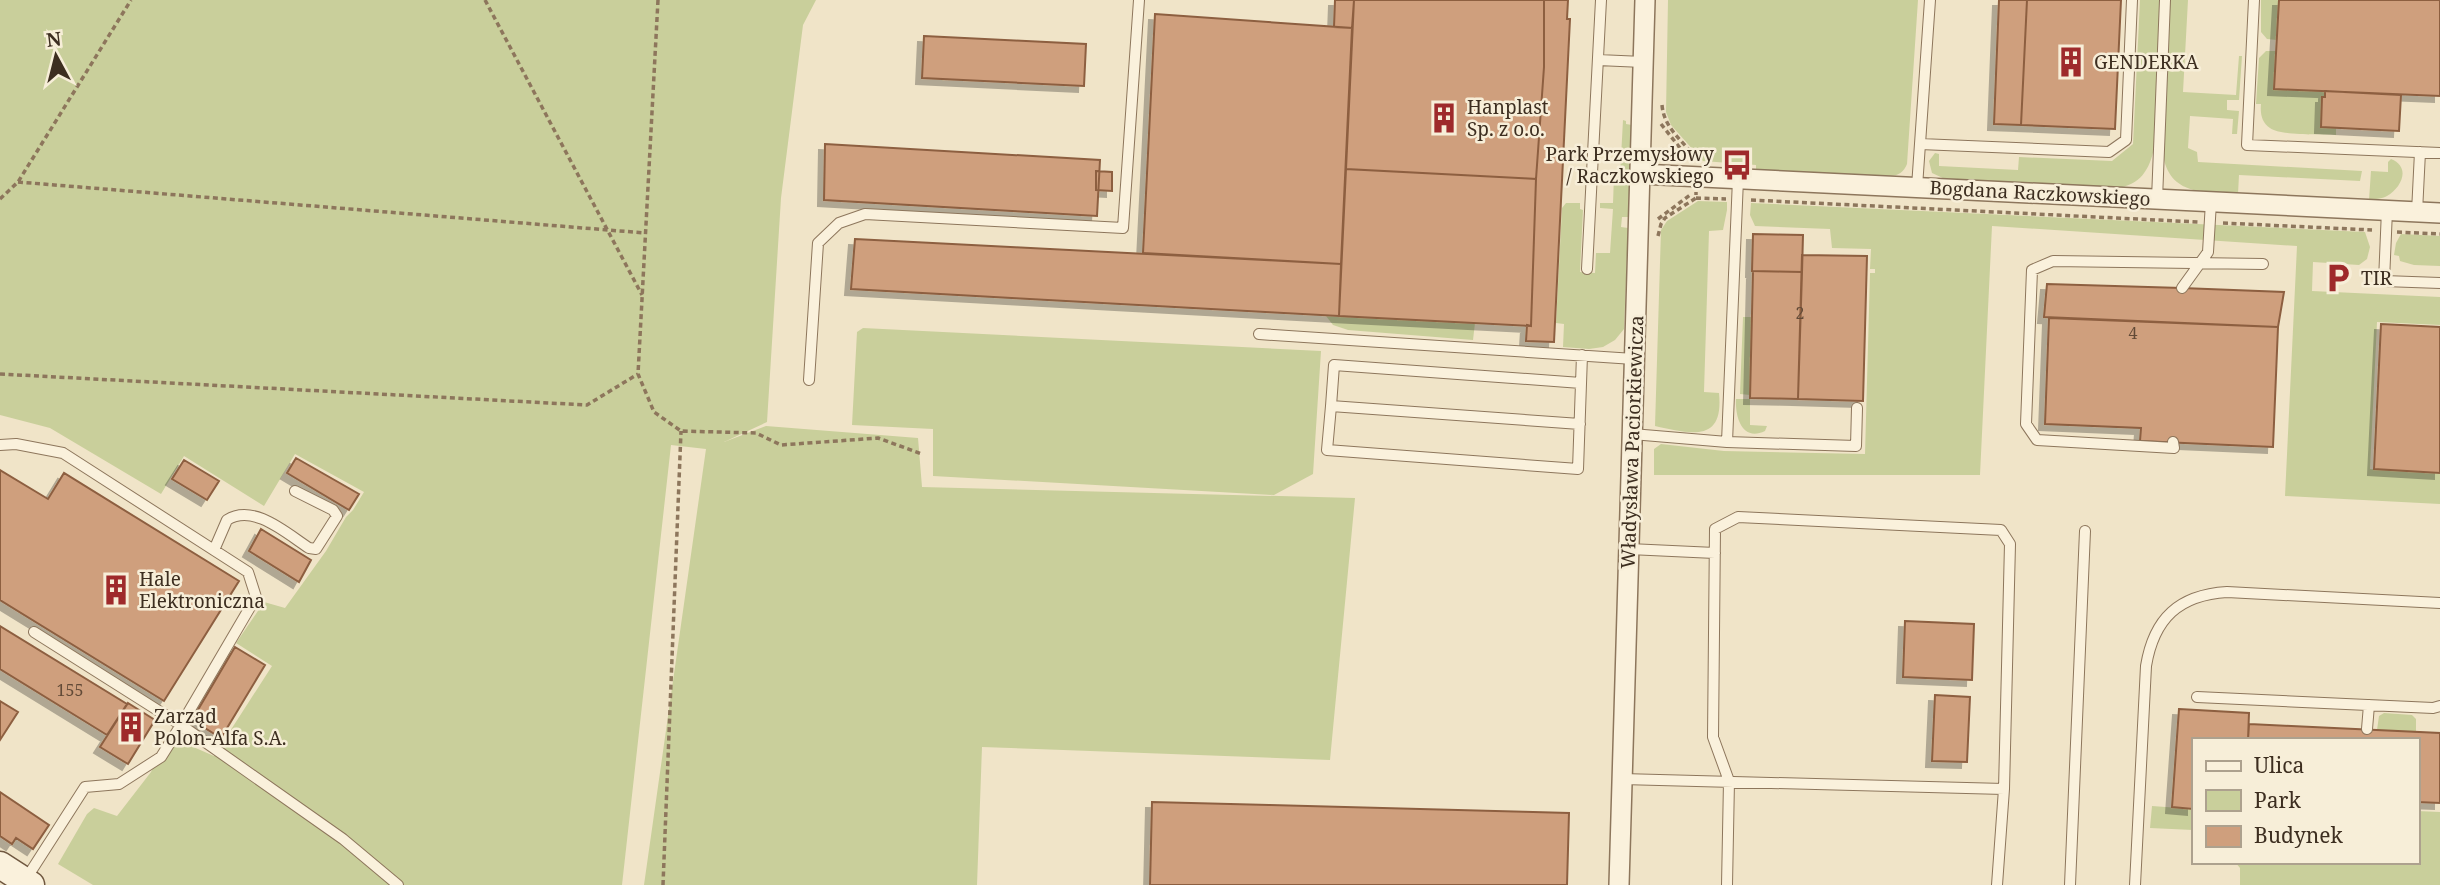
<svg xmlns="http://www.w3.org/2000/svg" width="2440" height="885" viewBox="0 0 2440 885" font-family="'Noto Serif',serif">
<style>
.green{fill:#c9cf9b}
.building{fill:#cf9f7d;stroke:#8d5f41;stroke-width:2;filter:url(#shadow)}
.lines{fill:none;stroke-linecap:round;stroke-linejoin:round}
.lane-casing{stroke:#8d765c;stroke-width:12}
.street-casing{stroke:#8d765c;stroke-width:22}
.secondary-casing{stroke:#6f573f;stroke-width:29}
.path{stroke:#8d765c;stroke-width:3.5;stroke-dasharray:5 3.5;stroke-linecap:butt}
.lane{stroke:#faf1dc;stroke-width:10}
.street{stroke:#faf1dc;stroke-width:19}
.secondary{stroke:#faf1dc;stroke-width:26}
.labels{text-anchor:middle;stroke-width:5;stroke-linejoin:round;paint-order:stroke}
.number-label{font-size:16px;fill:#624a37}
.poi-label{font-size:19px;fill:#3d2e20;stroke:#f7eed8;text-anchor:start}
.street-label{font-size:19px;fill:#3d2e20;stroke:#f7eed8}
</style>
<defs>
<filter id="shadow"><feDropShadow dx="-6" dy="6" stdDeviation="0" flood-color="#0004"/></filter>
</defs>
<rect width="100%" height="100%" fill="#f0e4c8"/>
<path class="green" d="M0 0H816L803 25 781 198 767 422 724 442 766 426 918 438 922 487 1355 498 1330 760 982 747 977 885H644L706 449 671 445 622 885H93L58 864 87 814 94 808 117 816 151 772 168 736 214 756 272 666 236 643 264 602 285 608 326 551 346 517 353 510 364 492 295 454 264 506 184 456 161 494 50 428 0 415Z
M1668 0H1918L1907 164C1904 172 1898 176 1890 176L1756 170V165L1703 161 1671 125 1666 112Z
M2140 0H2161L2154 148C2150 169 2140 186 2116 188L1945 179 1932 173 1929 161 1935 153 1939 154V166L2018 170 2019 157 2112 161 2133 144Z
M2170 0H2188L2183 92 2236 95 2239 56H2242L2239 100H2227V110L2239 111 2237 134H2232L2233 119 2190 116 2188 148 2197 152 2198 162 2362 171 2360 181 2239 175 2238 194C2205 192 2169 196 2163 154Z
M2261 0H2279L2277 40 2267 39 2261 32Z
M2266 51H2276L2275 89 2325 91V97L2322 98 2321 127 2336 128V135C2322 134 2281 136 2270 128 2262 123 2260 114 2261 104H2256L2259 58Z
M1623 120 1626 121V124L1632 125 1628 217H1622L1621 227 1628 228 1624 329 1615 340 1603 347 1589 349 1563 347 1564 324 1556 323 1562 208 1566 203H1580V209L1583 210 1580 272 1595 273 1596 253H1610L1613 209 1600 208V203H1613L1614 176H1620Z
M2391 159C2411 167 2402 187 2387 196 2382 199 2375 199 2369 200L2371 171 2388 172V162Z
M1698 201 1727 202V210L1723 230 1709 231 1704 392 1719 393C1724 443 1691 434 1655 426L1661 230 1667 221Z
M1751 203 2365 232 2370 247 2367 259 2359 265 2313 262 2312 291 2440 297V325L2377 322 2370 469 2440 473V504L2285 496 2297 246 1992 226 1980 475H1654V449L1661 444 1724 451 1865 454 1870 273H1875V269H1870L1871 249 1832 248 1830 229 1755 226 1750 215Z
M2401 234 2440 236V266L2414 265 2400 261 2399 256 2394 255 2396 243Z
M1326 316 1475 323 1473 340 1348 330 1333 325Z
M1743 317H1752L1750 395 1740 394Z
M863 328 1321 351 1313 474 1274 495 933 476V429L852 425 857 332Z
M1736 399H1750V425L1767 426 1765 431C1742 442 1735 417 1736 399Z
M2384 713 2412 715 2416 719V732L2377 730 2379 716Z
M2152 806 2193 809V830L2150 828Z
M2417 811 2440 812V885H2240V868L2235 862H2417Z"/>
<path class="building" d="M1335 0H1354L1352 28 1334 27Z
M1354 0H1544V67L1536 179 1346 169Z
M1544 0H1568L1567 19H1570L1554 342 1526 341 1527 325 1531 326 1536 179 1544 67Z
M1999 0H2027L2021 125 1994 124Z
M2027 0H2121L2115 129 2021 125Z
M2279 0H2440V96L2274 89Z
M1155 14 1352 28 1341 264 1143 253Z
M924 36 1086 44 1084 86 922 78Z
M2325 91 2401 95 2399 131 2321 127 2322 97H2325Z
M825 144 1100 160 1097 216 824 200Z
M1346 169 1536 179 1531 326 1339 316Z
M1096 171 1112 172V191L1096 190Z
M1753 234 1803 235 1802 272 1752 271Z
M855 239 1341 264 1339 316 851 289Z
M1802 255 1867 256 1863 401 1798 399Z
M1753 271 1802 272 1798 399 1750 398Z
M2047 284 2182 288 2284 292 2278 327 2044 317Z
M2049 318 2278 327 2273 447 2140 441 2141 428 2045 424Z
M2381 324 2440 327V473L2374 469Z
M296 458 359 494 349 510 287 473Z
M184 460 219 481 207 500 172 479Z
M0 470 48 499 64 473 239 581 164 701 0 600Z
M261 529 311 560 299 582 249 551Z
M1905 621 1974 624 1972 680 1903 677Z
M0 626 127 704 107 735 0 669Z
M235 647 265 665 221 738 192 720Z
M1935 695 1970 697 1967 762 1932 761Z
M0 701 18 712 0 740Z
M128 703 155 720 128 764 100 747Z
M2179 709 2249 713 2248 740H2193V809L2172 807Z
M2249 724 2440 733V803L2417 802V740H2248Z
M0 792 49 825 33 849 16 838 12 844 0 836Z
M1152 802 1569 813 1567 885H1150Z"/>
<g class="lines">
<g class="lane-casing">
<path id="lane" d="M2254 0 2247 145 2440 153
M1598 60 1643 62
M1920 144 2109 152 2126 140 2132 0
M1917 187 1930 0
M2157 199 2165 0
M2387 210 2384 281 2440 283
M2417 212 2420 152
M1587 269 1601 0
M2182 288 2208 252 2211 202
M1259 334 1634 359
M809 380 818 243 839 223 865 214 1123 228 1139 0
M1331 406 1334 365 1581 383
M1580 424 1331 406 1327 450 1578 469 1582 355
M1632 434 1727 442 1856 446 1857 408
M1727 442 1738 179
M2173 442 2174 448 2037 440 2026 424 2032 270 2053 261 2263 264
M0 445 16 444 63 453 248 572 256 597 181 725 34 632
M1629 549 1715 553
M214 550 227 520C254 503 287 534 309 548L316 549 337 516 333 510 295 491
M2197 697 2433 708 2440 706
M2367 729 2369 705
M1622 779 2004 789 1997 885
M26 879 85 787 119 784 161 757 181 725 343 839 398 885
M1727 885 1729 781 1713 737 1715 529 1738 517 2001 530 2010 544 2004 789
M2070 885 2085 531
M2135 885 2146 666C2154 618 2179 595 2227 592L2440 603"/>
</g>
<g class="street-casing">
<path id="street" d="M1640 174 2440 213
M1619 885 1645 0"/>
</g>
<g class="secondary-casing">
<path id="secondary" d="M0 865 31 885"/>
</g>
<path class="path" d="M485 0 642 295
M658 0 638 374 654 412 681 431 756 433 781 445 878 438 922 454
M1662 105C1664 129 1683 140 1696 159
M1661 124 1688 158
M18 182 645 233
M1696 198 1726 199
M0 199 18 182 131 0
M1751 200 2198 222
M1658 219 1690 195
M2223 223 2372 230
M2397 232 2440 234
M1658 236 1661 224 1665 218 1696 198V192
M0 374 587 405 638 374
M663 885 681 431"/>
<use href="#lane" class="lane"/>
<use href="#street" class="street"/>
<use href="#secondary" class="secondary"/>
</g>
<defs>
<g id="building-bare" transform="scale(2.415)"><path d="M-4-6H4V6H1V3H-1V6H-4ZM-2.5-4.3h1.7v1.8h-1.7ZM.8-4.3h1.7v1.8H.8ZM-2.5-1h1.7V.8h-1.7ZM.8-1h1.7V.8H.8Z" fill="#9e2a2b" stroke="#f7eed8" stroke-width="2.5" paint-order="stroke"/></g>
<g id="bus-bare" transform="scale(2.415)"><path d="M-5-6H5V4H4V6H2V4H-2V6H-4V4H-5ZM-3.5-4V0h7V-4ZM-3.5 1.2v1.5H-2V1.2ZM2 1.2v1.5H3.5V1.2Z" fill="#9e2a2b" stroke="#f7eed8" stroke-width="2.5" paint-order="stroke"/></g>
<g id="parking-bare" transform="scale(2.415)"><path d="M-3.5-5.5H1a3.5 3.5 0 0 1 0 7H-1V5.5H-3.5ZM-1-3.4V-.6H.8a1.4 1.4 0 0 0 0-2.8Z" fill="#9e2a2b" stroke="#f7eed8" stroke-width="2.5" paint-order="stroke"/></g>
</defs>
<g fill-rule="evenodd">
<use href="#building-bare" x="2071" y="62"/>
<use href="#building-bare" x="1444" y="118"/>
<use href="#bus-bare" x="1737" y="165"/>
<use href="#parking-bare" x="2338" y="278"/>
<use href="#building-bare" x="116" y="590"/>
<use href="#building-bare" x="131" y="727"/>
</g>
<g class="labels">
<g class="number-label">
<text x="1800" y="319">2</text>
<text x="2133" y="339">4</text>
<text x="70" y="696">155</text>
</g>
<g class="poi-label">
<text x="2094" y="69">GENDERKA</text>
<text x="1467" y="114">Hanplast<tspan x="1467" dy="22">Sp. z o.o.</tspan></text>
<text x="1714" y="161" text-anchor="end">Park Przemysłowy<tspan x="1714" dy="22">/ Raczkowskiego</tspan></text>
<text x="2361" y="285">TIR</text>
<text x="139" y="586">Hale<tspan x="139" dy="22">Elektroniczna</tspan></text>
<text x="154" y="723">Zarząd<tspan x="154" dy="22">Polon-Alfa S.A.</tspan></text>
</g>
<g class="street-label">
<text transform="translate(2040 193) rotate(3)" y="7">Bogdana Raczkowskiego</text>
<text transform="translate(1632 442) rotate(-88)" y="7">Władysława Paciorkiewicza</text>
</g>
</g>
<rect x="2192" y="738" width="228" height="126" fill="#f7eed8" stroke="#ada18e" stroke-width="2"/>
<rect x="2206" y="761" width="35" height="10" fill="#faf1dc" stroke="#ada18e" stroke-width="2"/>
<text x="2254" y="773" font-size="21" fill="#3d2e20">Ulica</text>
<rect x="2206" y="790" width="35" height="21" fill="#c9cf9b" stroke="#ada18e" stroke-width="2"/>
<text x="2254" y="808" font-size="21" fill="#3d2e20">Park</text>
<rect x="2206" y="826" width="35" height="21" fill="#cf9f7d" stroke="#ada18e" stroke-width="2"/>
<text x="2254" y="843" font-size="21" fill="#3d2e20">Budynek</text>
<g transform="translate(56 56) rotate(353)" stroke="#f7eed8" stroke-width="5" paint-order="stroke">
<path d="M0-5L12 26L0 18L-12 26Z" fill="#3d2e20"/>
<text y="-10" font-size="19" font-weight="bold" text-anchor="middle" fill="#3d2e20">N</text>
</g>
</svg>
